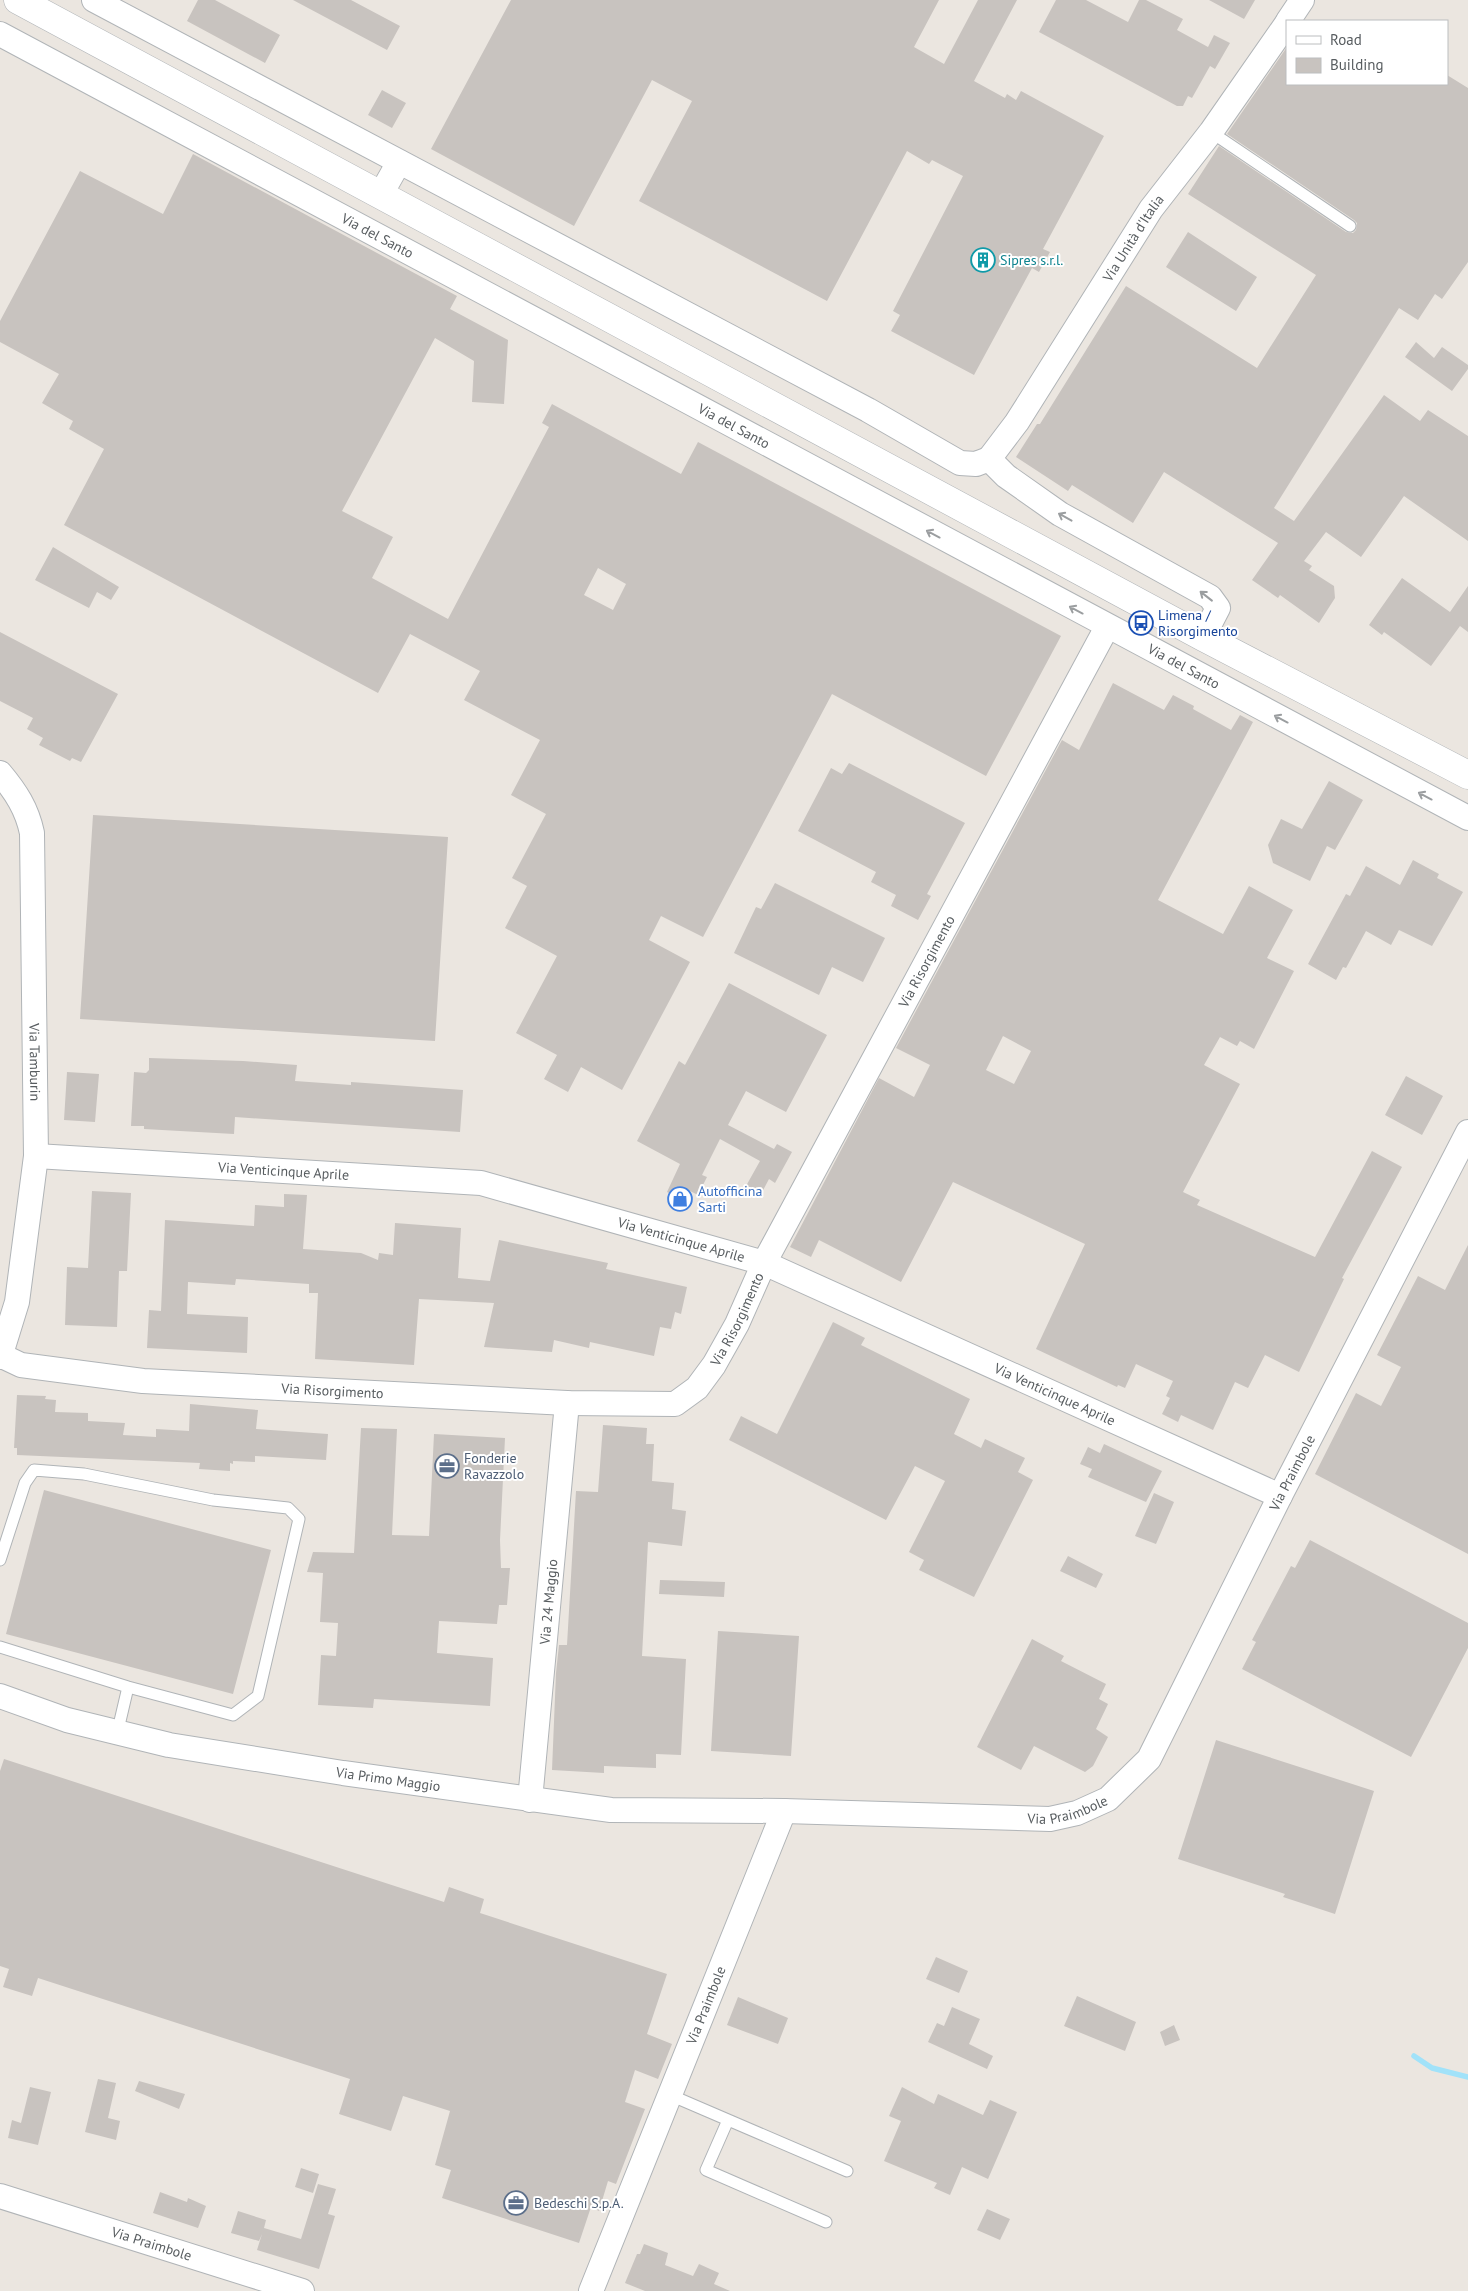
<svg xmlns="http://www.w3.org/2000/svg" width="1468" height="2291" viewBox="0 0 1468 2291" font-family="'PT Sans',sans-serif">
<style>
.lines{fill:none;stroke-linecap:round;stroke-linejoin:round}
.stream{stroke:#a1e2f9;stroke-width:5.5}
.building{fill:#c8c3bf;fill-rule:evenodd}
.service-casing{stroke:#b0b4b7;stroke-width:13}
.minor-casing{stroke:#b0b4b7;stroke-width:26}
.tertiary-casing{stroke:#b0b4b7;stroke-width:29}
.service{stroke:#fff;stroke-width:11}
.minor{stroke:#fff;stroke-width:24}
.tertiary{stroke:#fff;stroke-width:28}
.oneway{stroke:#9b9ea0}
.labels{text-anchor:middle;stroke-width:4;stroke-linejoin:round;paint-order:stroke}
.street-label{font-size:14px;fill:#585d60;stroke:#fff}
.culture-label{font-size:14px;fill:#0d838f;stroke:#fff;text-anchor:start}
.transit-label{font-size:14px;fill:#164399;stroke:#fff;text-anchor:start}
.shop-label{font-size:14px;fill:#366cbe;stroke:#fff;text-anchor:start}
.service-label{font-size:14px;fill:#4e5e75;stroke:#fff;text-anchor:start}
</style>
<rect width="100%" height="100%" fill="#ebe6e0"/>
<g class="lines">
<path class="stream" d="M1414 2056 1432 2068 1468 2077"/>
</g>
<path class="building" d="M198 0H215L280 35 265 63 187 21Z
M293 0H351L400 26 387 50Z
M511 0H939L914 47 944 64 978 0H1017L974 81 1005 98 1007 94 1016 100 1021 91 1104 136 1043 249 1050 252 1039 272 1032 268 974 375 891 331 900 315 893 311 963 176 932 160 929 164 907 151 827 301 639 201 692 101 652 80 574 226 431 149Z
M1056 0H1086L1128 22 1139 0H1146L1183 19 1177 30 1208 47 1214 35 1230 43 1215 69 1210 66 1192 98 1188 96 1183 106H1177L1039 32Z
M1209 0H1255L1244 19Z
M1287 47V84H1447V75L1468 88V262L1442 299 1435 294 1418 320 1399 308 1274 508 1294 521 1384 395 1420 421 1428 410 1468 436V541L1404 496 1361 557 1326 532 1304 561 1312 566 1309 570 1334 586 1335 598 1319 623 1280 595 1278 598 1252 580 1278 543 1164 472 1133 523 1072 485 1068 491 1016 457 1037 424H1040L1126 286 1257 368 1316 275 1188 194 1219 146 1346 232 1353 233 1356 230 1357 223 1354 220 1227 134Z
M382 90 406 103 392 128 368 115Z
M193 154 457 296 450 309 508 340 504 404 472 402 474 361 435 338 342 511 393 537 372 578 448 619 549 427 542 423 552 404 681 474 698 442 1061 636 986 776 832 694 703 937 661 916 649 940 690 962 622 1090 581 1067 568 1092 544 1079 557 1055 516 1033 557 956 505 928 527 886 512 878 546 814 511 795 540 740 464 700 480 671 410 634 378 693 64 525 104 449 69 429 73 421 42 403 59 374 0 342V321L80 171 163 214ZM598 568 626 584 613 610 584 595Z
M1188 232 1257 277 1236 311 1166 267Z
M1416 342 1434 358 1442 347 1468 365V369L1452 391 1405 357Z
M53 547 119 587 111 600 97 592 89 608 35 580Z
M1402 578 1450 612 1468 586V632L1460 626 1431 666 1384 632 1382 635 1369 625Z
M0 632 118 694 81 762 72 758 70 761 39 745 43 738 27 729 33 718 0 701Z
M1113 683 1164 710 1173 695 1194 706 1193 709 1231 730 1240 715 1253 722 1158 900 1223 934 1249 886 1293 910 1267 958 1294 971 1254 1049 1240 1041 1237 1046 1220 1037 1204 1065 1240 1084 1183 1192 1200 1200 1197 1205 1315 1257 1372 1151 1402 1167 1342 1278 1344 1279 1299 1372 1265 1355 1248 1388 1235 1382 1213 1430 1181 1415 1178 1422 1162 1414 1170 1398 1166 1396 1173 1381 1136 1364 1125 1388 1118 1385 1117 1387 1036 1349 1085 1244 953 1182 901 1282 819 1240 811 1257 790 1247 879 1078 914 1097 930 1065 896 1048 1062 740 1079 750ZM1003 1036 1031 1051 1014 1084 986 1070Z
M849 763 965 823 927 894 931 896 918 920 891 906 896 895 871 882 876 872 798 831 831 768 842 774Z
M1329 781 1363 800 1335 850 1327 846 1310 881 1273 863 1268 845 1281 819 1302 829Z
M93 815 448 837 435 1041 80 1019Z
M1413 860 1439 874 1437 878 1463 892 1432 946 1399 930 1391 945 1366 931 1346 968 1343 967 1336 980 1308 964 1346 894 1350 896 1366 866 1400 885Z
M775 883 885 938 863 982 832 967 819 995 734 953 756 907 761 909Z
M729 983 827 1035 786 1112 746 1091 728 1125 774 1149 777 1144 792 1152 775 1183 769 1179 761 1194 746 1186 760 1161 720 1139 702 1175 707 1177 698 1195 690 1191 685 1201 667 1192 680 1164 637 1141 679 1061 685 1065Z
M149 1058 243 1061 297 1065 295 1081 351 1085V1082L463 1090 460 1132 235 1117 234 1134 144 1129V1126H131L134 1072 146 1073 149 1070Z
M67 1072 99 1074 95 1122 64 1120Z
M1406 1076 1443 1096 1422 1135 1385 1115Z
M92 1191 131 1193 127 1271H119L117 1327 65 1325 67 1267 88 1268Z
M284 1194 307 1195 303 1249 361 1253 378 1260 379 1253 393 1255 395 1223 461 1228 458 1278 490 1281 499 1240 608 1263 606 1269 687 1287 681 1314 675 1312 671 1329 660 1327 654 1356 590 1342 589 1348 554 1340 552 1352 484 1347 494 1303 419 1299 414 1365 315 1359 318 1293H309V1284L236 1279 235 1285 188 1282 187 1314 248 1317 247 1353 147 1348 149 1310 161 1311 165 1220 254 1226 255 1205 284 1207Z
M1468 1245V1554L1315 1474 1356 1393 1381 1406 1401 1367 1377 1355 1418 1276 1445 1290Z
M833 1322 865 1338 861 1345 970 1399 954 1434 981 1448 985 1439 1025 1458 1018 1472 1033 1480 974 1597 919 1570 924 1560 909 1552 945 1481 915 1466 886 1520 729 1440 741 1416 777 1434Z
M17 1395 46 1396 45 1399 56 1400 55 1412 88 1413V1421L125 1423 123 1435 156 1437V1429L189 1431 190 1404 258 1410 256 1429 328 1434 326 1460 255 1456V1462L233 1461V1464L230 1463V1471L199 1469 200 1463 17 1455V1448H14Z
M603 1425 647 1428 646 1444H654L652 1481 674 1483 672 1509 686 1511 682 1546 648 1542 642 1656 686 1659 681 1755 656 1754V1768L604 1766V1773L552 1770 556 1673 559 1645H567L576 1491 598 1492Z
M361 1428 397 1429 392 1535 429 1536 434 1434 505 1438 500 1540 501 1568H510L507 1605H499L497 1624 439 1621 437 1653 493 1658 490 1706 374 1699 373 1708 318 1705 321 1655 336 1656 338 1623 320 1622 323 1573 307 1572 313 1552 354 1553Z
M1104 1444 1162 1471 1146 1502 1088 1477 1092 1469 1080 1464 1088 1447 1100 1453Z
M44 1490 271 1550 233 1694 6 1634Z
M1154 1493 1174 1502 1156 1544 1135 1536Z
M1310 1540 1468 1623V1648L1411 1757 1242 1669 1256 1642 1252 1640 1291 1566 1295 1568Z
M1068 1556 1103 1574 1096 1588 1060 1571Z
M660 1580 725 1582 724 1597 659 1594Z
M718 1631 799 1636 791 1756 711 1751Z
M1032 1639 1064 1656 1061 1661 1106 1684 1099 1699 1108 1704 1096 1729 1108 1737 1093 1766 1085 1772 1034 1746 1021 1770 977 1747Z
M1216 1740 1374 1791 1335 1914 1283 1897 1285 1894 1178 1859Z
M4 1759 444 1902 449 1887 484 1899 480 1913 667 1974 647 2034 672 2044 658 2079 635 2070 625 2102 645 2109 616 2184 608 2181 599 2211 591 2207 579 2243 442 2198 451 2170 435 2165 450 2111 403 2096 391 2131 339 2114 350 2079 38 1978 32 1996 3 1987 9 1969 0 1966V1771Z
M936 1957 968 1971 959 1993 926 1979Z
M1077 1996 1136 2022 1125 2051 1064 2026Z
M738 1997 788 2018 778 2044 727 2025Z
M952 2007 980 2019 969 2044 993 2056 987 2069 928 2042 937 2023 944 2026Z
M1174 2025 1180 2040 1165 2046 1160 2032Z
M98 2079 116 2083 108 2118 120 2121 116 2140 85 2132Z
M139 2081 185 2094 179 2109 135 2091Z
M30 2087 51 2092 38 2145 8 2138 12 2120 21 2123Z
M902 2087 934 2104 938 2094 983 2115 990 2100 1017 2112 988 2179 962 2167 950 2195 934 2188 937 2183 884 2161 901 2121 889 2116Z
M301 2168 319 2174 313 2193 295 2187Z
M318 2184 336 2189 328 2214 335 2216 319 2269 257 2250 262 2234 259 2241 231 2233 238 2211 266 2220 264 2228 301 2239Z
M160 2192 187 2202 188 2198 206 2206 198 2228 153 2213Z
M987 2209 1010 2219 1000 2240 977 2230Z
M644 2244 668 2253 665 2265 693 2276 699 2264 719 2273 714 2284 730 2291H645L625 2283 637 2254H640Z"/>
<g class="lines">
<g class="service-casing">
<path id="service" d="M1211 132 1350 226
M0 1560 25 1483 34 1470 84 1474 213 1500 288 1508 299 1519 258 1696 233 1715 128 1687 0 1647
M117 1734 128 1687
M670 2095 847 2171
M728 2120 706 2170 826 2222"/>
</g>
<g class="minor-casing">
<g id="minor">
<path d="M94 0 868 410 960 463 976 464 989 459"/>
<path d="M1288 21 1302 0"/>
<path id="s1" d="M0 34 1468 818"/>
<path d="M381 194 399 162"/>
<path id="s2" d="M989 459 1017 422 1151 209 1211 132 1287 23"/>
<path d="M989 459 1006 476 1060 514 1210 597 1218 608 1203 637"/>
<path id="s3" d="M0 773C16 792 27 809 32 833L36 1156 17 1302 0 1357"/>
<path id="s4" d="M36 1156 481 1183 764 1263 1280 1496"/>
<path id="s5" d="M0 1355 21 1365 143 1381 567 1403 675 1404 697 1388 714 1365 737 1324 764 1263 1107 627"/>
<path id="s6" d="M0 1696 67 1720 169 1745 343 1773 611 1810 784 1811 1050 1819 1077 1813 1108 1799 1149 1759 1280 1496 1468 1132"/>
<path id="s7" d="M530 1800 567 1403"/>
<path id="s8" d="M0 2196 302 2291"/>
<path id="s9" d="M591 2291 784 1811"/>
</g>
</g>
<g class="tertiary-casing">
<path id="tertiary" d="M18 0 1203 637 1468 775"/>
</g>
<use href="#service" class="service"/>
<use href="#minor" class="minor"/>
<use href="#tertiary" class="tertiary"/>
</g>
<defs><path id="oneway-shaft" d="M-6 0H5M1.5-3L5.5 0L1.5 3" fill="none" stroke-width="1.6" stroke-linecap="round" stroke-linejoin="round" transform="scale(1.25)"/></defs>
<g class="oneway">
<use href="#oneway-shaft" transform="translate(1065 517) rotate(-151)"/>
<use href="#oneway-shaft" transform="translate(933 534) rotate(-152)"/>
<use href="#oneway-shaft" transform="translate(1206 596) rotate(-142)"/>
<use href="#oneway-shaft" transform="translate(1076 610) rotate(-152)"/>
<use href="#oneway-shaft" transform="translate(1281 719) rotate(-152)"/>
<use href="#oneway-shaft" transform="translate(1425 796) rotate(-152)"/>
</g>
<defs>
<g id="building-ring" transform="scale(1.25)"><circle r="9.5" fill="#fff" stroke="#0f9aa8" stroke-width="1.5"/><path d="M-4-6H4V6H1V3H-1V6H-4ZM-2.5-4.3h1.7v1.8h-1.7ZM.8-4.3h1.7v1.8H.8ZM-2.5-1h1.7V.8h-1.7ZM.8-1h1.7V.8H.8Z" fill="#0f9aa8"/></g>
<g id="bus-ring" transform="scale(1.25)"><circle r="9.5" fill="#fff" stroke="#1a4fb4" stroke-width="1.5"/><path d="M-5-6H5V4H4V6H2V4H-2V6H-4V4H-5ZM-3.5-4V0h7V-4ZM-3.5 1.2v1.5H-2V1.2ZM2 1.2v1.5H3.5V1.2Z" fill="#1a4fb4"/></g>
<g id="shop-ring" transform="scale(1.25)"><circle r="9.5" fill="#fff" stroke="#3f7fe0" stroke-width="1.5"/><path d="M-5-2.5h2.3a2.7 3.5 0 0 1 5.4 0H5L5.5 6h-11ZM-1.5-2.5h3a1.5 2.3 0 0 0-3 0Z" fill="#3f7fe0"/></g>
<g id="office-ring" transform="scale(1.25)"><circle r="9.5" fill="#fff" stroke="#5c6f8a" stroke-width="1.5"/><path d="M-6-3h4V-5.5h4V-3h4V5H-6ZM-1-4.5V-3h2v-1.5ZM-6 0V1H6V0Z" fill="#5c6f8a"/></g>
</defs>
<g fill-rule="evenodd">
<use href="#building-ring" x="983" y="260"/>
<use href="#bus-ring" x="1141" y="623"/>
<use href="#shop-ring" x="680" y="1199"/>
<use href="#office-ring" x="447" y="1466"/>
<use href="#office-ring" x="516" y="2203"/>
</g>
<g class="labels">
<g class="street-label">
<text dy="5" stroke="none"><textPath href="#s1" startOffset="428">Via del Santo</textPath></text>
<text dy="5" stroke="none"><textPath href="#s2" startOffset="264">Via Unità d'Italia</textPath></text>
<text dy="5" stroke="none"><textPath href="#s1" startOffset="832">Via del Santo</textPath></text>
<text dy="5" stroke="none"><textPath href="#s1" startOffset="1342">Via del Santo</textPath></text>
<text dy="5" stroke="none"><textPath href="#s5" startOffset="1191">Via Risorgimento</textPath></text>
<text dy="5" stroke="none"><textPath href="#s3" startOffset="298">Via Tamburin</textPath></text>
<text dy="5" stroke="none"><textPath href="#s4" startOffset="248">Via Venticinque Aprile</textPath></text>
<text dy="5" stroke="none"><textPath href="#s4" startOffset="654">Via Venticinque Aprile</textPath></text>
<text dy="5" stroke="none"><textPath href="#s5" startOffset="786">Via Risorgimento</textPath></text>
<text dy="5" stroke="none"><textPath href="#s5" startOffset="336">Via Risorgimento</textPath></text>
<text dy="5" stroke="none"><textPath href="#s4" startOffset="1059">Via Venticinque Aprile</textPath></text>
<text dy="5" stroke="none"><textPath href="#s6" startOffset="1501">Via Praimbole</textPath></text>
<text dy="5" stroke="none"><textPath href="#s7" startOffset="199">Via 24 Maggio</textPath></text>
<text dy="5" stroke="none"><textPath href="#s6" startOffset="398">Via Primo Maggio</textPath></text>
<text dy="5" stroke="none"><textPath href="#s6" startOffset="1081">Via Praimbole</textPath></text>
<text dy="5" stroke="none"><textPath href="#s9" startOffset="308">Via Praimbole</textPath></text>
<text dy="5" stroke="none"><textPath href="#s8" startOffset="159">Via Praimbole</textPath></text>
</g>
<g class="culture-label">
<text x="1000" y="265">Sipres s.r.l.</text>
</g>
<g class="transit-label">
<text x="1158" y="620">Limena /<tspan x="1158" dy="16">Risorgimento</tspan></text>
</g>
<g class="shop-label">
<text x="698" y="1196">Autofficina<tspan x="698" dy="16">Sarti</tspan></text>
</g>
<g class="service-label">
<text x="464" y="1463">Fonderie<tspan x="464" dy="16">Ravazzolo</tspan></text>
<text x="534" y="2208">Bedeschi S.p.A.</text>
</g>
</g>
<rect x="1286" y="20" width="162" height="65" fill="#ffffff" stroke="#bcbebf"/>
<rect x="1296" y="36" width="25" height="8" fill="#ffffff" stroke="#bcbebf"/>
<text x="1330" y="45" font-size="15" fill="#585d60">Road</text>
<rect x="1296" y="58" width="25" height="15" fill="#c8c3bf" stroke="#bcbebf"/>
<text x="1330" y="70" font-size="15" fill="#585d60">Building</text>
</svg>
